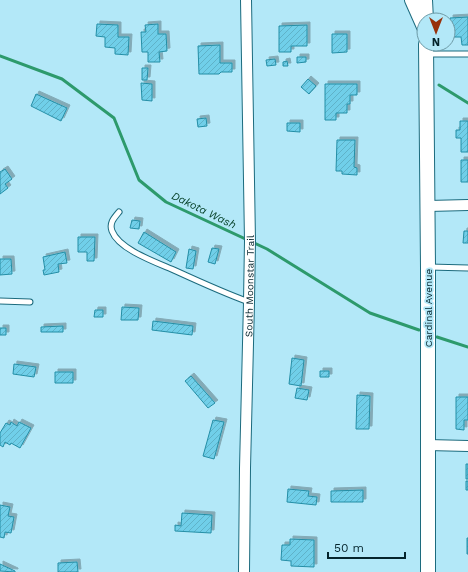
<svg xmlns="http://www.w3.org/2000/svg" width="468" height="572" viewBox="0 0 468 572" font-family="'Work Sans',sans-serif">
<style>
.lines{fill:none;stroke-linecap:round;stroke-linejoin:round}
.stream{stroke:#2d9a6c;stroke-width:3}
.building{fill:url(#building-hatch);stroke:#248ea6;filter:url(#shadow)}
.service-casing{stroke:#1c6b7e;stroke-width:7}
.minor-casing{stroke:#1c6b7e;stroke-width:12}
.secondary-casing{stroke:#1c6b7e;stroke-width:16}
.service{stroke:#fff;stroke-width:5}
.minor{stroke:#fff;stroke-width:10}
.secondary{stroke:#fff;stroke-width:14}
.labels{text-anchor:middle;stroke-width:3.5;stroke-linejoin:round;paint-order:stroke}
.street-label{font-size:10px;fill:#04242c;stroke:#b3e8f8}
.water-label{font-size:11px;font-style:italic;fill:#003c22;stroke:#b3e8f8}
</style>
<defs>
<pattern id="building-hatch" width="6" height="6" patternUnits="userSpaceOnUse"><rect width="6" height="6" fill="#6fcfe9"/><path d="M-1 1l2-2M0 6l6-6M5 7l2-2" fill="none" stroke="#5eb2c8"/></pattern>
<filter id="shadow"><feDropShadow dx="3" dy="-3" stdDeviation="0" flood-color="#0004"/></filter>
</defs>
<rect width="100%" height="100%" fill="#b3e8f8"/>
<g class="lines">
<path class="stream" d="M0 56 62 79 114 118 139 180 166 202 267 249 370 313 419 330
M439 85 468 103
M437 337 468 347"/>
</g>
<path class="building" d="M468 17V45H462L461 37H451L450 18Z
M97 24 118 25V37H129L128 55 115 54V48L105 47V37L96 36Z
M158 24V34H166L167 51 159 52 160 62H148V52H142L141 32H146L145 25Z
M307 25V46H291V52H279V26Z
M332 34H347V52L332 53Z
M220 45V63H232V72H221L219 74H199L198 46Z
M297 57H306V62L297 63Z
M275 59 276 65 267 66 266 60Z
M287 61 288 66H283V62Z
M142 68H148L147 80H142Z
M308 79 316 86 309 94 301 87Z
M141 83 152 84V101L142 100Z
M325 84H357V95H350V104H347V113H336V120H325Z
M36 94 67 108 61 121 31 106Z
M206 118 207 126 198 127 197 119Z
M460 121H468V152H461V138H456V130H460Z
M287 123H300V132L287 131Z
M337 140H355L354 167 357 168V175L342 174V171H336Z
M461 160H468V182H461Z
M5 169 12 179 5 184 8 188 0 194V172Z
M132 220 140 221 139 229 130 228Z
M464 231H468V243H463Z
M144 232 176 252 171 262 138 243Z
M78 237H95L94 261H87V252H78Z
M212 248 219 249 215 264 208 262Z
M189 249 196 251 193 269 186 268Z
M65 252 67 263 58 264 59 272 44 275 43 270H45L43 257Z
M0 259H11L12 274 0 275Z
M122 307 139 308 138 320H121Z
M95 310H103V317H94Z
M153 321 193 326 192 335 152 330Z
M63 326V332H41V327Z
M0 328H6V335H0Z
M292 358 304 360 301 386 289 384Z
M14 364 36 367 34 377 13 374Z
M320 371H329V377H320Z
M55 372H73V383H55Z
M191 376 215 403 208 408 185 381Z
M297 388 309 390 307 400 295 398Z
M357 395 370 396 369 429H356Z
M456 397H468V420H464V430L456 429Z
M213 420 224 422 214 459 203 456Z
M11 422 17 426 19 422 31 428 20 448 11 443 10 445 5 442 3 447 0 445V433L6 423 10 425Z
M466 464H468V479H466Z
M466 481H468V490H466Z
M288 489 309 491 308 496 317 497 316 505 287 502Z
M363 490V502H331V491Z
M0 505 10 507 8 516 14 517 11 533 5 532 4 538 0 537Z
M182 513 212 515 211 533 175 531V525L181 526Z
M467 538H468V554H467Z
M290 539 314 540V567L291 566V561L281 560 282 545H290Z
M77 562 78 572H58V563Z
M0 564 15 571V572L0 571Z"/>
<g class="lines">
<g class="service-casing">
<path id="service" d="M427 54H468
M119 212C114 218 109 223 112 231 119 250 158 263 176 271 200 282 224 293 249 302
M429 267 468 268
M0 301 30 302"/>
</g>
<g class="minor-casing">
<g id="minor">
<path d="M428 206 468 205"/>
<path d="M428 445 468 446"/>
<path id="s1" d="M244 572 245 468 249 302 250 241 246 0"/>
</g>
</g>
<g class="secondary-casing">
<path id="secondary" d="M412 0 424 27
M425 0 426 20
M426 44 428 267V572"/>
</g>
<use href="#service" class="service"/>
<use href="#minor" class="minor"/>
<use href="#secondary" class="secondary"/>
</g>
<g class="labels">
<g class="street-label">
<text dy="4" stroke="none"><textPath href="#s1" startOffset="286">South Moonstar Trail</textPath></text>
<text transform="translate(428 308) rotate(-90)" y="4">Cardinal Avenue</text>
</g>
<g class="water-label">
<text transform="translate(204 210) rotate(26)" y="4">Dakota Wash</text>
</g>
</g>
<g transform="translate(436 32) rotate(180)"><circle r="19" fill="#b3e8f8" stroke="#6d9aa6"/>
<path d="M0-3L7 15L0 10L-7 15Z" fill="#97310b"/>
<text y="-6" font-size="11" font-weight="bold" text-anchor="middle" fill="#04242c">N</text>
</g>
<path d="M328 552v6h77v-6" fill="none" stroke="#04242c" stroke-width="2"/>
<text x="334" y="552" font-size="12" fill="#04242c" stroke="#b3e8f8" stroke-width="3" paint-order="stroke">50 m</text>
</svg>
